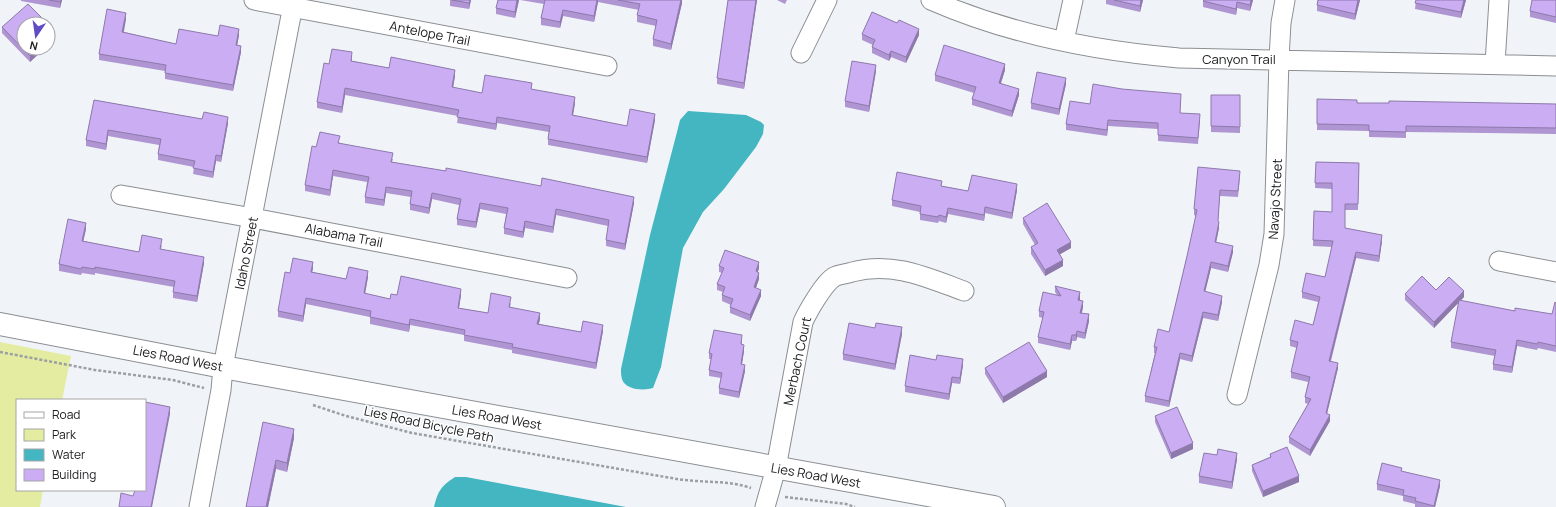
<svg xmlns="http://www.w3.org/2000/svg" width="1556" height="507" viewBox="0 0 1556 507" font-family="Manrope,sans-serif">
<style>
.green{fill:#e3eca0}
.water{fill:#43b6c1}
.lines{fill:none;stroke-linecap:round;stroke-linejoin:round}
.minor-casing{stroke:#8b8f92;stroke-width:21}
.tertiary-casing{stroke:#8b8f92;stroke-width:24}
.path{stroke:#9c9fa2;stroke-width:2.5;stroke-dasharray:3 2;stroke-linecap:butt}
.minor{stroke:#fff;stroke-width:19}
.tertiary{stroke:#fff;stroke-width:22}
.wall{fill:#af95d2}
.shaded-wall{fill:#8e79ab}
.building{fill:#cbadf4;stroke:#8e79ab}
.labels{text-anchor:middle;stroke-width:3;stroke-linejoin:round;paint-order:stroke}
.street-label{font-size:13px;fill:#202123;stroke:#fff}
</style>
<rect width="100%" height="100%" fill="#f0f4f8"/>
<path class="green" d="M0 342 71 356 62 400H17V490H43L40 507H0Z"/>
<path class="water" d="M688 111 746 115 761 122 764 125 763 134 756 147 724 189 703 212 683 248 661 367 653 388C644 391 625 390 622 379 621 376 621 372 621 369L650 235 677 132 680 120Z
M455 477H466L626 507H434C438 491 441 486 455 477Z"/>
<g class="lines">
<g class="minor-casing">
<path id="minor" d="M254 0 607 66
M931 0C1009 34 1094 51 1179 58L1556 66
M1064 41 1073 0
M801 53 827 0
M1495 64 1499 0
M121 195 253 218 567 278
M1499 261 1556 272
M1237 395 1269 265 1274 234 1279 59 1281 23 1285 0
M199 507 221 390 223 367 294 0
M765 507 776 468 803 322C808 311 824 283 834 277 839 274 847 274 852 272 892 261 926 277 964 291"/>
</g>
<g class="tertiary-casing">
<path id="tertiary" d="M0 324 223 367 994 507"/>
</g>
<path class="path" d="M0 352 95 370 173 380 204 388
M313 405 346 416 412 433 677 479C702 483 728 480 751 488
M785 497 846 504 855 507"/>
<use href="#minor" class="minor"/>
<use href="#tertiary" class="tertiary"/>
</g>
<path class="wall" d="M21 0H62L60 8 21 1Z
M450 0H471L469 9 450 6Z
M498 0H519L515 18 496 14V8Z
M520 0H682V3L671 50 653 46V39L656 26 637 22V15L639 10 598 2 594 22 563 16 560 28 541 25V18L544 4Z
M728 0H757L744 89 717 84V78Z
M777 0H787L785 4Z
M1106 0H1143L1140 12 1106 4Z
M1253 0 1250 11 1237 8 1236 15 1203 7V1Z
M1318 0H1360L1355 20 1317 11V5Z
M1416 0H1466L1461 18 1415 9Z
M1556 0V23L1530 17V11Z
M126 19 124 32 176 44 218 36 239 35 237 46 241 52 233 91 165 79V71L99 60V54Z
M897 23 919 35 906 63 891 57 889 61 872 53V47L873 45 862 40V34Z
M2 27 45 48 30 62 2 33Z
M352 58V61L389 68 455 76 453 88 482 93 532 89 575 103 573 115 627 126 655 120 647 163 548 145V139L549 132 497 123 496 130 457 123 458 116 345 95 342 113 317 108V102L329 64Z
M1005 70 1001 83 1019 95 1012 117 972 105V99L974 93 935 81V75Z
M876 71 869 112 845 107V101Z
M1066 84 1059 115 1031 109V103Z
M1211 95H1240V133L1211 132Z
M1317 99 1357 103 1556 104V134L1406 132V138L1369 137V131L1317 130Z
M94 100 202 119 228 123 221 162 216 161 213 178 193 174 194 167 158 160V154L159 145 108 136 106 150 86 146V140Z
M1181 100 1180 113 1200 121 1198 144 1158 141V129L1108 126 1107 136 1066 130V124Z
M340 142 339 143 393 159 392 162 446 171 541 186 634 203 625 250 606 246V240L608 226 556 215 553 233 525 228 523 238 504 234V228L506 214 480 209 476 228 457 225V219L459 205 432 199 429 214 410 210V204L411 197 386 193 384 206 365 203V197L367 182 333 176 330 196 305 191V185L316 147Z
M1316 162 1359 163 1358 210H1345V228L1382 241 1379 262 1356 258 1331 361 1338 368 1327 413 1330 421 1310 456 1289 443V437L1308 404 1305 403V397L1308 382 1291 378V372L1297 348 1290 346V340L1313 325 1318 302 1302 298V292L1325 277 1332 247 1313 246 1314 211 1332 212V189L1315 188Z
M1198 167 1240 177 1238 197 1220 196 1218 221 1219 228 1216 242 1233 252 1228 272 1211 268 1205 291 1222 302 1218 321 1203 318 1192 362 1180 359 1169 407 1145 402V396L1155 353H1154V347L1169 332 1187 256 1196 216 1194 215V209Z
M942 186 968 191 1017 190 1012 219 985 213 984 221 948 214 946 223 939 221 938 223 920 220V212L892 206V200Z
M1023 218 1071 248 1060 254 1063 266 1045 276 1031 254V247L1035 245 1023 224Z
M86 229 83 241 139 252 162 245 161 249 204 263 197 302 173 298V292L174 287 95 273V275L82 273 81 275 59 271V264Z
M719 266 759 268 758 272 759 279 756 288 761 296 750 321 730 313V307L731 305 722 301V295L723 292 717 290V284L722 273 719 272Z
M313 268 312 272 346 279 368 277 365 294 390 299 397 295H461L459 308 488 313 511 303 510 307 540 319 539 324 581 332 603 331 596 369 512 353V350L464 341V335L410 325 409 332 370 324V317L306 304 303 322 278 317V311L290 273Z
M1055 286 1080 298V300L1083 307 1082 313 1089 321 1085 339 1077 337 1076 341H1072L1070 350 1038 343V337L1043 318 1039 317V311L1057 295 1055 292Z
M1436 290 1464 297 1460 301 1515 311 1552 314 1556 303V352L1538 348 1537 350 1517 346 1512 373 1493 370V364L1495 356 1451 348V342L1459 302 1434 328 1405 300V294Z
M902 334 895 370 843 360V354Z
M742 341V344L744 351 742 364 745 371 739 398 719 394V388L721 378 709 376V370L711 359H709V353Z
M936 360 963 365 960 384 952 383 949 400 905 392V386Z
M985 368 1047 377 1003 403 985 374Z
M1155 416 1193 449 1171 459 1155 422Z
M263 422 294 438 287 472 276 469 268 507H246Z
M1270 454 1299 482 1263 497 1252 471V465L1270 457Z
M1237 459 1232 489 1199 483V476Z
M1402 472 1440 486 1435 507H1415V504L1403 501V496L1377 490V484Z"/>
<path class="shaded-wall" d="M61 0H62L60 8V2Z
M470 0H471L469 9V3Z
M517 0H519L515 18V12Z
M597 0H598V2L594 22V16Z
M681 0H682V3L671 50V44Z
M756 0H757L744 89V83Z
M1141 0H1143L1140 12V6Z
M1251 0H1253L1250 11V5Z
M1358 0H1360L1355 20V14Z
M1464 0H1466L1461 18V12Z
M1237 2V8L1236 15V9Z
M563 10V16L560 28V22Z
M126 13V19L122 38V32Z
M239 29V35L236 51V45Z
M919 29V35L906 63V57Z
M55 32V38L48 45V39Z
M241 46V52L233 91V85Z
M38 48H45L30 62V56Z
M891 51V57L889 61V55Z
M1005 64V70L999 89V83Z
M876 65V71L869 112V106Z
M455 70V76L452 93V87Z
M1066 78V84L1059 115V109Z
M345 88V95L342 113V107Z
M1019 89V95L1012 117V111Z
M575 97V103L572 121V115Z
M655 114V120L647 163V157Z
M228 117V123L221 162V156Z
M497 117V123L496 130V124Z
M1108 120V126L1107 136V130Z
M108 130V136L106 150V144Z
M216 155V161L213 178V172Z
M333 170V176L330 196V190Z
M1017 184V190L1012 219V213Z
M386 187V193L384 206V200Z
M432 193V199L429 214V208Z
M634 197V203L625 250V244Z
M480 203V209L476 228V222Z
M985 207V213L984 221V215Z
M948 208V214L946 223V217Z
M556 209V215L553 233V227Z
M525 221V228L523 238V232Z
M1219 222V228L1215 248V242Z
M86 223V229L82 247V241Z
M1382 235V241L1379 262V256Z
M1071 242V248L1057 256V250Z
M1233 246V252L1228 272V266Z
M1356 252V258L1329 366V361Z
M204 257V263L197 302V296Z
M1063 260V266L1045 276V270Z
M313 262V268L311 278V272Z
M759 262V268L756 277V271Z
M1211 262V268L1204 297V291Z
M368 271V277L364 299V293Z
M759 273V279L754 293V287Z
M461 289V295L458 314V308Z
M761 290V296L750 321V315Z
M1464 291V297L1434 328V322Z
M1080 292V298L1078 306V300Z
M1222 296V302L1218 321V315Z
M306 298V304L303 322V316Z
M1083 301V307L1080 319V313Z
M1203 312V318L1192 362V356Z
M540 313V319L537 330V324Z
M1089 314V321L1085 339V333Z
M410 319V325L409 332V325Z
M603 325V331L596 369V363Z
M902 327V334L895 370V364Z
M1077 331V337L1076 341V335Z
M1072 335V341L1070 350V344Z
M1517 340V346L1512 373V367Z
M744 345V351L741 370V364Z
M1180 353V359L1169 407V401Z
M963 359V365L960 384V378Z
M1338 363V368L1326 418V413Z
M745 365V371L739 398V392Z
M1047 371V377L1003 403V397Z
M952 377V383L949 400V394Z
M170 407V414L152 507H151Z
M1330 415V421L1310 456V450Z
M294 429V438L287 472V463Z
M1193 443V449L1171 459V453Z
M1237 453V459L1232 489V482Z
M276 460V469L268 507H266Z
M1299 476V482L1263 497V491Z
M1440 480V486L1435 507H1434Z"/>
<path class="building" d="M49 0H61L60 2Z
M452 0H470L469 3Z
M498 0H517L515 12 496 8Z
M545 0H597L594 16 563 10 560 22 541 18Z
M618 0H681L671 44 653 39 657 20 637 15 640 4Z
M728 0H756L744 83 717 78Z
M1114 0H1141L1140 6Z
M1204 0H1251L1250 5 1237 2 1236 9 1203 1Z
M1318 0H1358L1355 14 1317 5Z
M1416 0H1464L1461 12 1415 3Z
M1532 0H1556V17L1530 11Z
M28 4 48 24H24V48H38L30 56 2 27Z
M107 9 126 13 122 32 176 44 179 29 218 36 220 25 239 29 236 45 241 46 233 85 165 73 166 65 99 54Z
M872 12 897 23 899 20 919 29 906 57 891 51 889 55 872 47 875 40 862 34Z
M48 24 55 32 48 39Z
M944 45 1005 64 999 83 1019 89 1012 111 972 99 976 87 935 75Z
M332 49 352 52 351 61 389 68 391 57 455 70 452 87 482 93 485 75 532 83 531 89 575 97 572 115 627 126 630 109 655 114 647 157 548 139 550 126 497 117 496 124 457 117 459 110 345 88 342 107 317 102 324 63 329 64Z
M852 61 876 65 869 106 845 101Z
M1037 72 1066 78 1059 109 1031 103Z
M1093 84 1122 89 1181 94 1180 113 1200 114 1198 138 1158 135V123L1108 120 1107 130 1066 124 1070 101 1090 104Z
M1211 95H1240V127L1211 126Z
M1317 99 1357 100V103H1389V101L1556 104V128L1406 126V132L1369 131V125L1317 124Z
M94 100 202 119 204 112 228 117 221 156 216 155 213 172 193 168 195 161 158 154 161 139 108 130 106 144 86 140Z
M320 132 340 136 338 143 393 153 391 162 446 171V168L541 186 542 178 634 197 625 244 606 240 609 220 556 209 553 227 525 221 523 232 504 228 508 208 480 203 476 222 457 219 461 199 432 193 429 208 410 204 412 191 386 187 384 200 365 197 369 177 333 170 330 190 305 185 312 146 316 147Z
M1316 162 1359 163 1358 204H1345V228L1382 235 1379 256 1356 252 1329 361 1338 363 1326 413 1330 415 1310 450 1289 437 1311 399 1305 397 1310 377 1291 372 1298 342 1290 340 1295 320 1313 325 1320 297 1302 292 1306 273 1325 277 1333 241 1313 240 1314 211 1332 212V183H1315Z
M1198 167 1240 171 1238 191 1220 190 1218 221 1219 222 1215 242 1233 246 1228 266 1211 262 1204 291 1222 296 1218 315 1203 312 1192 356 1180 353 1169 401 1145 396 1157 347H1154L1158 329 1169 332 1187 256 1197 210 1194 209Z
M897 172 942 181 941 186 968 191 972 175 1017 184 1012 213 985 207 984 215 948 208 946 217 939 215 938 217 920 214 921 206 892 200Z
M1047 203 1071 242 1057 250 1063 260 1045 270 1031 247 1038 243 1023 218Z
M68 219 86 223 82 241 139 252 142 235 162 239 160 249 204 257 197 296 173 292 175 281 95 267V269L82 267 81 269 59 264Z
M725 250 759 262 756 271 759 273 754 287 761 290 750 315 730 307 733 299 722 295 725 287 717 284 724 268 719 266Z
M293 258 313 262 311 272 346 279 349 267 368 271 364 293 390 299 391 294 397 295 401 276 461 289 458 308 488 313 491 293 511 297 509 307 540 313 537 324 581 332 583 321 603 325 596 363 512 347 513 344 464 335 465 330 410 319 409 325 370 317 371 311 306 298 303 316 278 311 285 272 290 273Z
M1422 276 1436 290 1449 277 1464 291 1434 322 1405 294Z
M1055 286 1080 292 1078 300 1083 301 1080 313 1089 314 1085 333 1077 331 1076 335H1072L1070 344 1038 337 1044 312 1039 311 1043 292 1061 296Z
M1459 300 1515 311V308L1552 314 1555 302 1556 303V346L1538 342 1537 344 1517 340 1512 367 1493 364 1496 350 1451 342Z
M849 323 875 328 876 323 902 327 895 364 843 354Z
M714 330 742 335 741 344 744 345 741 364 745 365 739 392 719 388 722 373 709 370 712 354 709 353Z
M1029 342 1047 371 1003 397 985 368Z
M910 355 936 360 937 355 963 359 960 378 952 377 949 394 905 386Z
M145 402 170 407 151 507H119L121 493 133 496 135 490H145Z
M1177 407 1193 443 1171 453 1155 416Z
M263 422 294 429 287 463 276 460 266 507H246Z
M1287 447 1299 476 1263 491 1252 465 1271 457 1270 454Z
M1218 449 1237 453 1232 482 1199 476 1204 453 1217 455Z
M1382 463 1402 468 1401 471 1440 480 1434 506 1415 501 1416 498 1403 495 1404 490 1377 484Z"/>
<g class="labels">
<g class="street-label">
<text transform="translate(430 33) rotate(11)" y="5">Antelope Trail</text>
<text x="1239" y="64">Canyon Trail</text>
<text transform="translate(1275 199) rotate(-87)" y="5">Navajo Street</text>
<text transform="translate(344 235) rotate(11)" y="5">Alabama Trail</text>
<text transform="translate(246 253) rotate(-79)" y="5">Idaho Street</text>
<text transform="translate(178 358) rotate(11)" y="5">Lies Road West</text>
<text transform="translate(797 361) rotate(-78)" y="5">Merbach Court</text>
<text transform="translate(497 417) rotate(10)" y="5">Lies Road West</text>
<text transform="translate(429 424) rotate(12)" y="5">Lies Road Bicycle Path</text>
<text transform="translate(816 475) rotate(10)" y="5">Lies Road West</text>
</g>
</g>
<rect x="16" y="399" width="130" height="92" fill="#ffffff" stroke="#a6a6a7"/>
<rect x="24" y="412" width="20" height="6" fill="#ffffff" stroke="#a6a6a7"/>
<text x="52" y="419" font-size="12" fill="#202123">Road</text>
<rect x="24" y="429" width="20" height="12" fill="#e3eca0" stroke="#a6a6a7"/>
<text x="52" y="439" font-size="12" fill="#202123">Park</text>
<rect x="24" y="449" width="20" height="12" fill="#43b6c1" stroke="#a6a6a7"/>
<text x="52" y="459" font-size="12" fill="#202123">Water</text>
<rect x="24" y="469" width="20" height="12" fill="#cbadf4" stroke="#a6a6a7"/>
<text x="52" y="479" font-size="12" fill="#202123">Building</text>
<g transform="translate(36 36) rotate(193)"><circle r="19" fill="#ffffff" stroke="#a6a6a7"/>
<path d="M0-3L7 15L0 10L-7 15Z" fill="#604cc5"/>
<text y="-6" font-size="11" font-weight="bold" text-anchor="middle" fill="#202123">N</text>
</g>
</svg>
